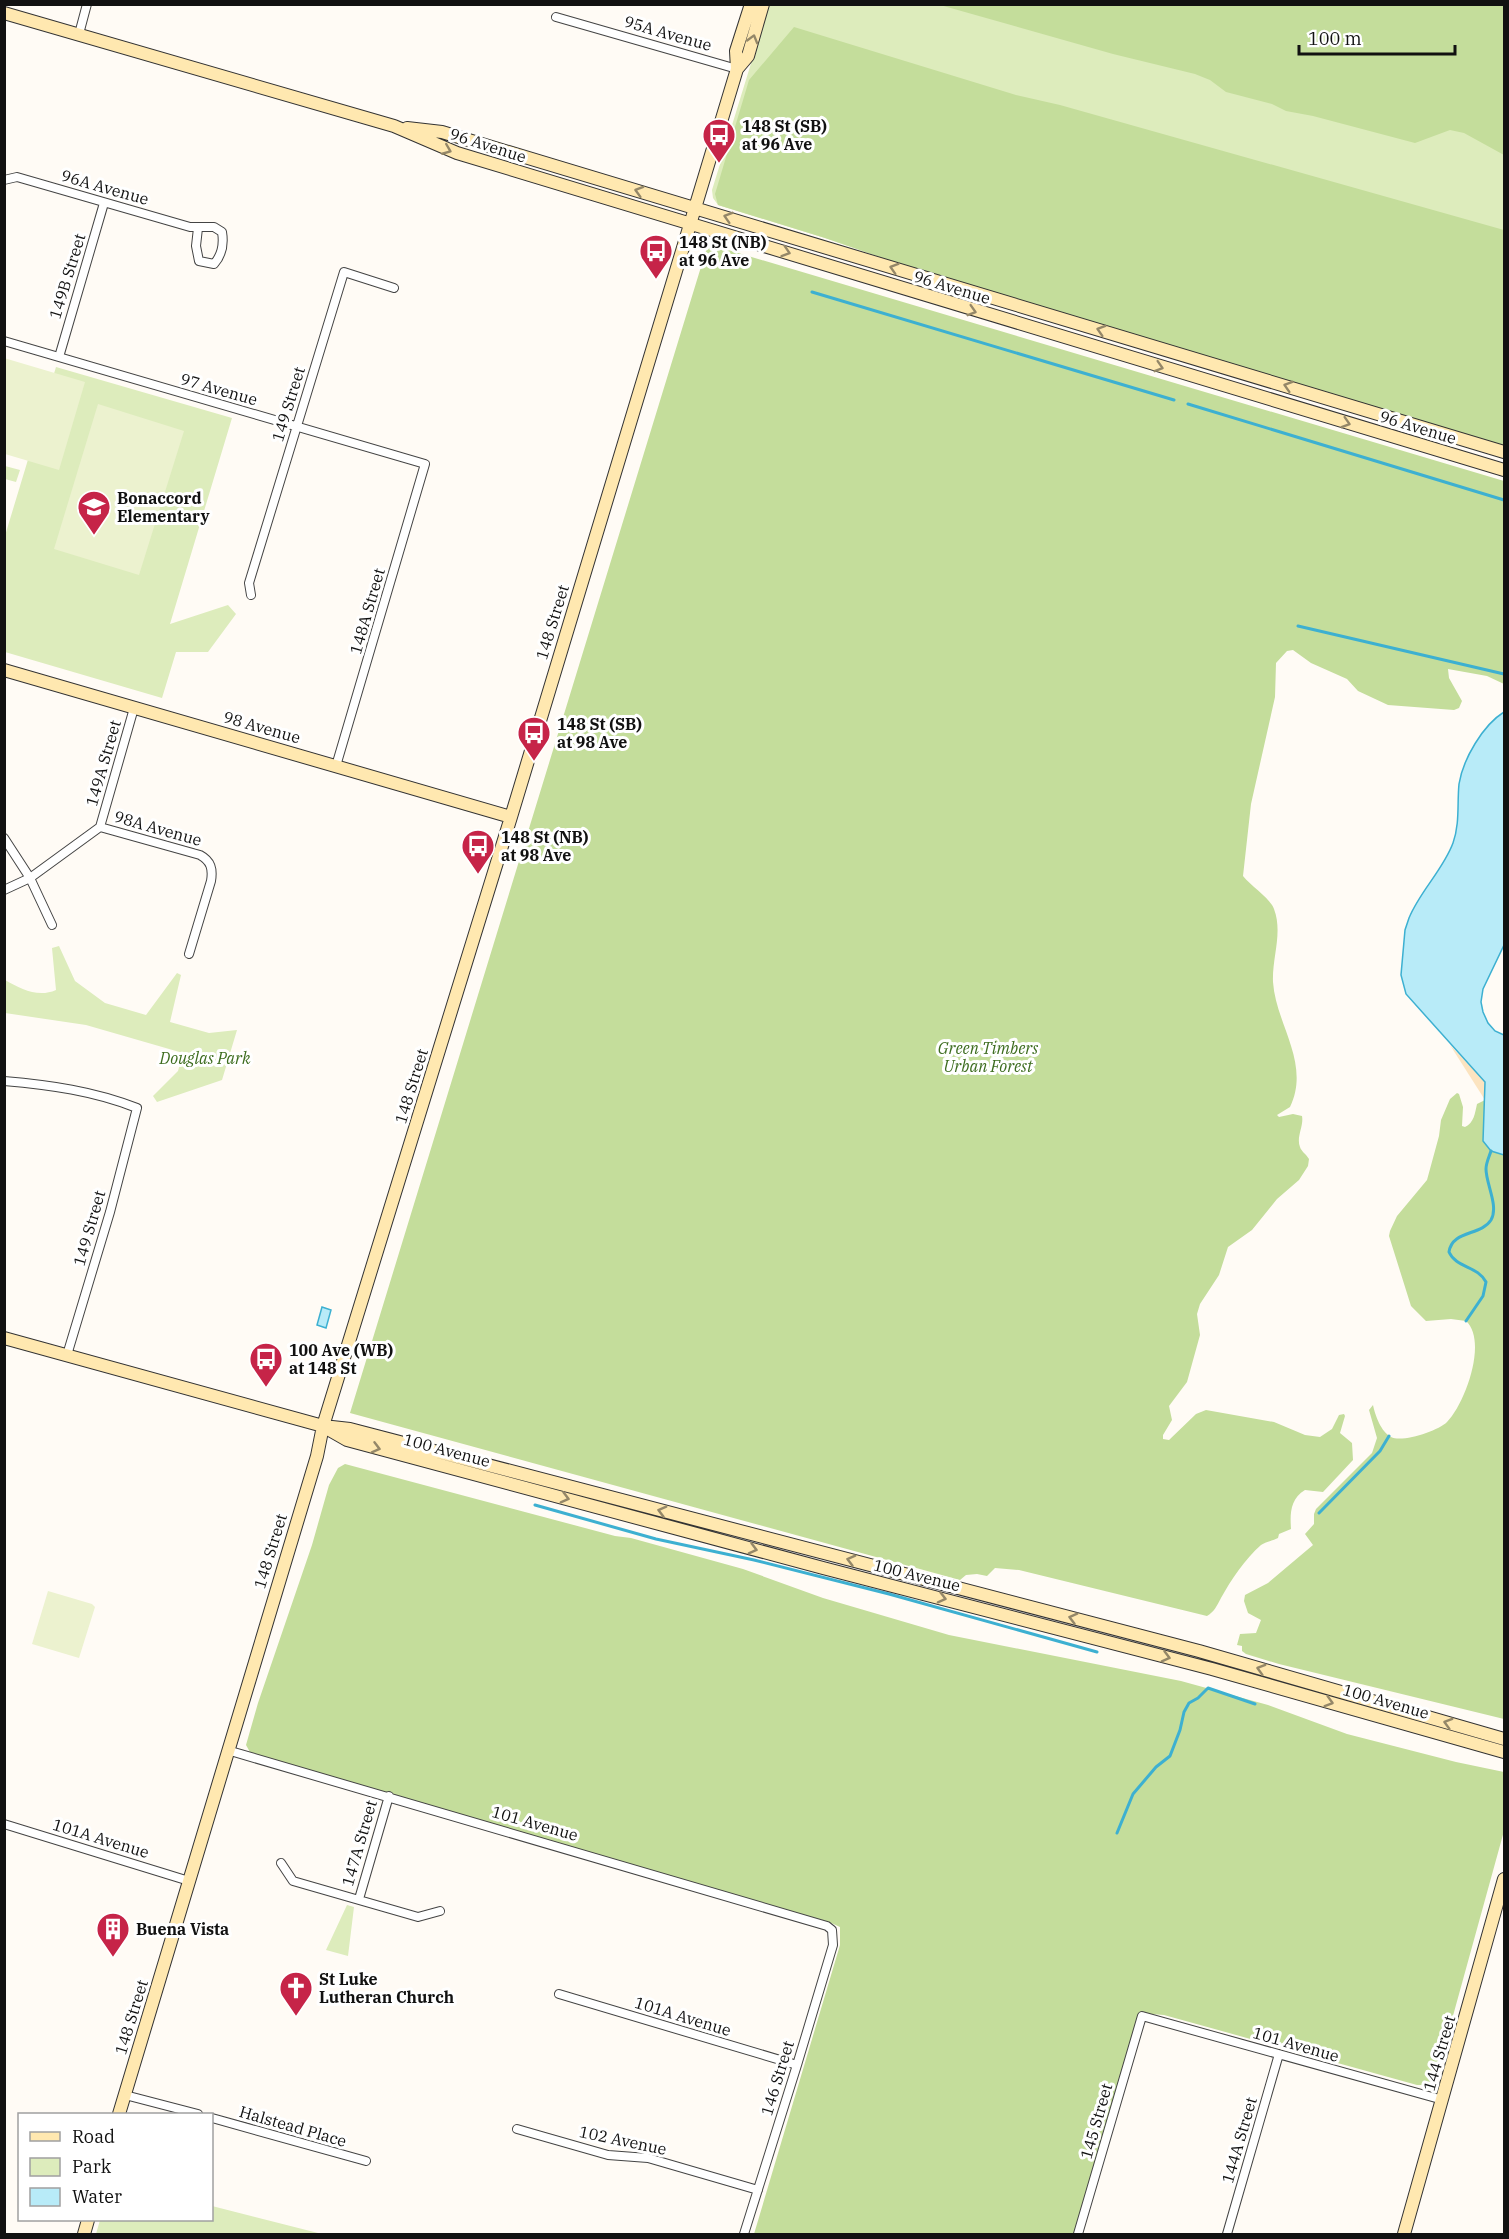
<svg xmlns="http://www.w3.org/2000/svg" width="1509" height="2239" viewBox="0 0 1509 2239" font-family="'IBM Plex Serif',serif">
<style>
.green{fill:#ddecbc}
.forest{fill:#c4dd9b}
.sand{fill:#fce4c0}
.pitch{fill:#ecf2cf}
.water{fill:#b8ebf8;stroke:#3db0d1;stroke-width:1.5}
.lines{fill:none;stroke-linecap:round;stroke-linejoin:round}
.stream{stroke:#3db0d1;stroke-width:3}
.street-casing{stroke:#444;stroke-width:10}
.secondary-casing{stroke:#333;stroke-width:14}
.street{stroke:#fff;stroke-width:8}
.secondary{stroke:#ffe8b0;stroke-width:12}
.oneway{stroke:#948768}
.labels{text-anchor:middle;stroke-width:6;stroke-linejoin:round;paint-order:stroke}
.street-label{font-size:16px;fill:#111;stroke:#fff}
.poi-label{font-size:16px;font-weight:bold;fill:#111;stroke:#fff;text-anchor:start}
.park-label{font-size:16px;font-style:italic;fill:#3c6c1e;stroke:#fff}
</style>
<rect width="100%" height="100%" fill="#fffbf5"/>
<path class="green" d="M769 5H1504V447L906 266 825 238 718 205 713 198 712 190Z
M56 367 232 418 170 624 228 605 236 614 208 652H176L162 698 5 652 4 539Z
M5 466 20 470 16 482 5 479Z
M59 946 75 981 105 1003 146 1015 177 973 181 975 170 1022 209 1033 237 1030 222 1080 157 1102 153 1096 178 1071 183 1053 86 1025 5 1013V980C21 989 38 998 56 990L52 948Z
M347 1905 354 1907 348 1956 326 1950Z
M212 2206 322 2234H96L100 2220H212Z"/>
<path class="forest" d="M940 5H1504V155L1464 133 1450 130 1415 143 1313 116 1286 111 1272 104 1226 92 1210 80 1195 74 1113 54Z
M794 27 1016 95 1060 105 1504 230V447L906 266 825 238 718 205 715 194 749 80Z
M708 244 1504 481V684L1487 676 1448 669 1449 678 1462 701 1459 708 1454 710 1388 705 1358 691 1347 679 1311 663 1293 650 1287 651 1276 663 1275 697 1251 804 1243 876C1252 887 1270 898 1274 909 1283 933 1272 957 1273 982 1276 1025 1311 1063 1290 1107L1277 1115 1279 1117 1293 1114 1302 1116C1304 1126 1296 1137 1300 1147 1301 1151 1306 1154 1309 1159L1308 1166 1299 1180 1277 1199 1252 1230 1228 1247 1219 1275 1200 1304 1197 1314 1200 1335 1187 1382 1169 1406 1172 1420 1163 1435V1439L1169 1440 1196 1414 1206 1410 1274 1422 1305 1435 1320 1437 1332 1429 1339 1415 1344 1414 1345 1416 1340 1433 1352 1443 1353 1460 1323 1492 1305 1490C1290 1499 1290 1514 1291 1529L1279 1534 1278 1538C1272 1541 1265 1542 1261 1545 1245 1559 1231 1580 1221 1598 1216 1607 1215 1611 1207 1616L1019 1570 995 1568 987 1576 977 1574 966 1575 960 1580 350 1413Z
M1457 1093 1459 1094 1463 1107 1462 1126 1465 1127C1474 1123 1475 1113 1477 1104L1485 1100 1483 1141 1491 1151 1504 1155V1719L1279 1664 1246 1654 1242 1651V1646L1237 1645 1240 1634 1256 1633 1261 1620 1248 1613 1244 1601 1245 1595 1268 1583 1313 1545 1305 1534 1314 1524V1514L1316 1509 1372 1453 1377 1438 1369 1410 1373 1405C1375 1415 1381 1432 1391 1437 1402 1443 1438 1431 1447 1422 1465 1404 1488 1341 1466 1321L1451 1319 1426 1321 1411 1306 1389 1236 1390 1231 1397 1216 1427 1180 1439 1136 1441 1120 1450 1099Z
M345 1464 615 1536 631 1538 743 1569 823 1598 949 1635 1181 1681 1268 1705 1347 1734 1456 1762 1504 1772V1831L1435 2081 1431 2085H1417L1164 2015 1151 2014 1144 2024 1079 2234H754L840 1945V1927L829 1922 251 1754 246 1745 258 1703 312 1545 329 1485 338 1468Z"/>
<path class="sand" d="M1450 1045 1485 1082V1100Z"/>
<path class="pitch" d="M4 358 85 382 59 470 5 454Z
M98 404 184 431 139 575 54 549Z
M48 1591 92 1604 95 1607 79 1658 32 1644Z"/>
<path class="water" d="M1504 712V945L1483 989 1481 1002 1483 1012 1488 1023 1495 1031 1504 1035V1155L1491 1151 1483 1141 1485 1082 1406 994 1401 975 1405 930 1409 918C1420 891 1443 870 1453 843 1460 823 1457 804 1459 784 1463 759 1483 725 1504 712Z
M322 1307 331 1310 326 1328 317 1325Z"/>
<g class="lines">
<path class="stream" d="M812 292 1174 400
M1188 404 1504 500
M1298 626 1504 674
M1466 1321 1483 1296 1486 1282C1478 1266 1456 1268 1449 1252 1452 1230 1481 1236 1491 1220 1499 1206 1486 1184 1486 1169 1486 1163 1489 1157 1491 1151
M535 1505 656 1539 754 1560 889 1594 1097 1652
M1319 1513 1380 1451 1389 1436
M1117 1833 1133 1794 1156 1767 1170 1756 1180 1730 1184 1712 1189 1703 1198 1698 1208 1688 1255 1704"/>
<g class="street-casing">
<path id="street" d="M556 17 737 69
M79 34 87 4
M4 180 17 177 190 227H214L222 232C224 244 222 255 214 264L199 261 196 246 198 228
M4 341 425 464 336 766
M59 357 104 203
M251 595 249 583 344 272 394 288
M100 827 200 855C211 861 213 869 211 881L189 954
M100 827 134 708
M4 838 30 878 52 925
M4 890 30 878 100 827
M4 1081C50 1085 94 1091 137 1108L110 1212 67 1355
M227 1750 827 1926 832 1930 833 1945 797 2065 744 2234
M4 1824 189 1881
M281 1863 293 1881 418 1917 440 1911
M359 1899 389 1796
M559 1994 797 2065
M125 2095 198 2114
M212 2118 366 2161
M517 2129 608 2155 648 2158 758 2190
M1078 2234 1142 2016 1443 2100
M1227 2234 1279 2054"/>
</g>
<g class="secondary-casing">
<path id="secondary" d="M4 13 394 126 457 153 1504 470
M737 69 748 56 763 4
M407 128 442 132 1504 452
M4 670 511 817
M4 1338 323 1426 350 1429 1199 1651 1504 1739
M326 1428 347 1440 823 1568 1212 1669 1504 1752
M119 2114 317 1456 323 1426 511 817 737 69 736 51 751 4
M84 2234 88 2220
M1404 2234 1504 1879"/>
</g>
<use href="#street" class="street"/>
<use href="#secondary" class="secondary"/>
</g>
<defs><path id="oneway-chevron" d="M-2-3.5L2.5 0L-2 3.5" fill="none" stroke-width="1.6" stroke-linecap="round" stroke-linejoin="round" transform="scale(1.5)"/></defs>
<g class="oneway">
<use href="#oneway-chevron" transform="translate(753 39) rotate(-74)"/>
<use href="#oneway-chevron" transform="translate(447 150) rotate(22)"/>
<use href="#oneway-chevron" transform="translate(639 191) rotate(-164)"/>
<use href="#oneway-chevron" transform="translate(728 217) rotate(-163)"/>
<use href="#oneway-chevron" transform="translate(786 252) rotate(18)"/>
<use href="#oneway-chevron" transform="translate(894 268) rotate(-163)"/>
<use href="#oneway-chevron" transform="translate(972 311) rotate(17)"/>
<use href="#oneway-chevron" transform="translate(1101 330) rotate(-163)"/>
<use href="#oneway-chevron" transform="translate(1159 367) rotate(17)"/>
<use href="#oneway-chevron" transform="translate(1288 386) rotate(-163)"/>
<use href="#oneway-chevron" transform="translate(1346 423) rotate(17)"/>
<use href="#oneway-chevron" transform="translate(376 1448) rotate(15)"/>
<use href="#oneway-chevron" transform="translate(565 1498) rotate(15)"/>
<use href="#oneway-chevron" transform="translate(662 1511) rotate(-165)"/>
<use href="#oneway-chevron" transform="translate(753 1549) rotate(15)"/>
<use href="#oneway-chevron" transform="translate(851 1560) rotate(-165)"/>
<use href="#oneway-chevron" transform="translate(942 1598) rotate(14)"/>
<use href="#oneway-chevron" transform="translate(1073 1618) rotate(-165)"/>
<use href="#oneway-chevron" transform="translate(1166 1657) rotate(15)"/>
<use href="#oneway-chevron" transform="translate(1261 1669) rotate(-164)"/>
<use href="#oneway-chevron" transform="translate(1329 1702) rotate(16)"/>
<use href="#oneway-chevron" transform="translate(1448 1723) rotate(-164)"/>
</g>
<defs>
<g id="bus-pin" transform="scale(1.725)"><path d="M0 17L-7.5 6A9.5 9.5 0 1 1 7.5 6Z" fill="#c62448" stroke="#fff"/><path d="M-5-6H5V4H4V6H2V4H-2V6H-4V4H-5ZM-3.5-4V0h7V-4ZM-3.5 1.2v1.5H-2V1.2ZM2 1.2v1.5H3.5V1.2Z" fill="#fff"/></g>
<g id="school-pin" transform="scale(1.725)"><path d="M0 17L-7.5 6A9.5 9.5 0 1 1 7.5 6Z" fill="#c62448" stroke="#fff"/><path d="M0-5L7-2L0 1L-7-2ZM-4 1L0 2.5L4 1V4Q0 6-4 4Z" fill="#fff"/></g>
<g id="building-pin" transform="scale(1.725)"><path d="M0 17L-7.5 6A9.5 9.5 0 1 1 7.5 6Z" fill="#c62448" stroke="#fff"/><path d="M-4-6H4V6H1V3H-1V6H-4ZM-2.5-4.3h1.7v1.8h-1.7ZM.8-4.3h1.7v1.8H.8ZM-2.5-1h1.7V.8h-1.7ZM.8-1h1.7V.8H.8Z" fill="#fff"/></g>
<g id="church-pin" transform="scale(1.725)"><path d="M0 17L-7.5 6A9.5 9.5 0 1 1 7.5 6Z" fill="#c62448" stroke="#fff"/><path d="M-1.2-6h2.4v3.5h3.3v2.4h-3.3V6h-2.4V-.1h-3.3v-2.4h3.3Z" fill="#fff"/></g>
</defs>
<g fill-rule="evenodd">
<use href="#bus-pin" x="719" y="135"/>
<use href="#bus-pin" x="656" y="251"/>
<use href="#school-pin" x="94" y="507"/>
<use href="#bus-pin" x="534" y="733"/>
<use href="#bus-pin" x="478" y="846"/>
<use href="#bus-pin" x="266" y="1359"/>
<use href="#building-pin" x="113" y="1929"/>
<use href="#church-pin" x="296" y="1988"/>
</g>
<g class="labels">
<g class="street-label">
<text transform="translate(668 33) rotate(16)" y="6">95A Avenue</text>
<text transform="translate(488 145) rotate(18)" y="6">96 Avenue</text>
<text transform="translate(105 187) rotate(16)" y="6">96A Avenue</text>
<text transform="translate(67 276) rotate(-73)" y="6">149B Street</text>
<text transform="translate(952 287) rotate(17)" y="6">96 Avenue</text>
<text transform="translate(219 389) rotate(16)" y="6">97 Avenue</text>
<text transform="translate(288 404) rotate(-73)" y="6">149 Street</text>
<text transform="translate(1418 427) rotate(17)" y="6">96 Avenue</text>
<text transform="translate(367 611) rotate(-74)" y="6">148A Street</text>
<text transform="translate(552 622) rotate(-73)" y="6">148 Street</text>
<text transform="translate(262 727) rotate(16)" y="6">98 Avenue</text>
<text transform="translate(103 763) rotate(-74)" y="6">149A Street</text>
<text transform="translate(158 828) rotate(16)" y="6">98A Avenue</text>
<text transform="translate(411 1086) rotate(-73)" y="6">148 Street</text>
<text transform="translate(89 1228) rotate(-74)" y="6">149 Street</text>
<text transform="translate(447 1450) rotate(15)" y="6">100 Avenue</text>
<text transform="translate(270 1551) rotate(-73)" y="6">148 Street</text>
<text transform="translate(917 1575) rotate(14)" y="6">100 Avenue</text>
<text transform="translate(1386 1701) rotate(16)" y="6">100 Avenue</text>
<text transform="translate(535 1823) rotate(16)" y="6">101 Avenue</text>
<text transform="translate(101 1838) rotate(17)" y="6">101A Avenue</text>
<text transform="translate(359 1843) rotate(-74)" y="6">147A Street</text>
<text transform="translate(683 2016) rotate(17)" y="6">101A Avenue</text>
<text transform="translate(131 2017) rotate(-73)" y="6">148 Street</text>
<text transform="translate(1296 2044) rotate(16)" y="6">101 Avenue</text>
<text transform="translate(1439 2053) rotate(-74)" y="6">144 Street</text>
<text transform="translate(777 2078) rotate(-73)" y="6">146 Street</text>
<text transform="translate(1096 2121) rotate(-74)" y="6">145 Street</text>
<text transform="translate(293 2126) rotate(16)" y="6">Halstead Place</text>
<text transform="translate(623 2140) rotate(12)" y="6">102 Avenue</text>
<text transform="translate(1239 2140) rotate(-74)" y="6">144A Street</text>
</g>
<g class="poi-label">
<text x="742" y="132">148 St (SB)<tspan x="742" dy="18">at 96 Ave</tspan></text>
<text x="679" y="248">148 St (NB)<tspan x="679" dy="18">at 96 Ave</tspan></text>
<text x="117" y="504">Bonaccord<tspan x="117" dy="18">Elementary</tspan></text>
<text x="557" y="730">148 St (SB)<tspan x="557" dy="18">at 98 Ave</tspan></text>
<text x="501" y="843">148 St (NB)<tspan x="501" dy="18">at 98 Ave</tspan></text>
<text x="289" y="1356">100 Ave (WB)<tspan x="289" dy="18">at 148 St</tspan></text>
<text x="136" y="1935">Buena Vista</text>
<text x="319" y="1985">St Luke<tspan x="319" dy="18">Lutheran Church</tspan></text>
</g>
<g class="park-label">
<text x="988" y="1054">Green Timbers<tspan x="988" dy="18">Urban Forest</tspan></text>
<text x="205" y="1064">Douglas Park</text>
</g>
</g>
<rect width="1509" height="2239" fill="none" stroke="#111111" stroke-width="12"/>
<rect x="18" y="2113" width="195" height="108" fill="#ffffff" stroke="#a0a0a0" stroke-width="1.5"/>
<rect x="30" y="2132" width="30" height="9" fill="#ffe8b0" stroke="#a0a0a0" stroke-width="1.5"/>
<text x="72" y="2143" font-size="18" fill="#111111">Road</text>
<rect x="30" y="2158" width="30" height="18" fill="#ddecbc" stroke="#a0a0a0" stroke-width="1.5"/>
<text x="72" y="2173" font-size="18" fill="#111111">Park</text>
<rect x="30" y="2188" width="30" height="18" fill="#b8ebf8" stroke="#a0a0a0" stroke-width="1.5"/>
<text x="72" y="2203" font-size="18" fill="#111111">Water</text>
<path d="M1299 45v9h156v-9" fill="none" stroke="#111111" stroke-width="3"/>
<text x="1308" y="45" font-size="18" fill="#111111" stroke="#ffffff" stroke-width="4.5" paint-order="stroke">100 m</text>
</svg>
